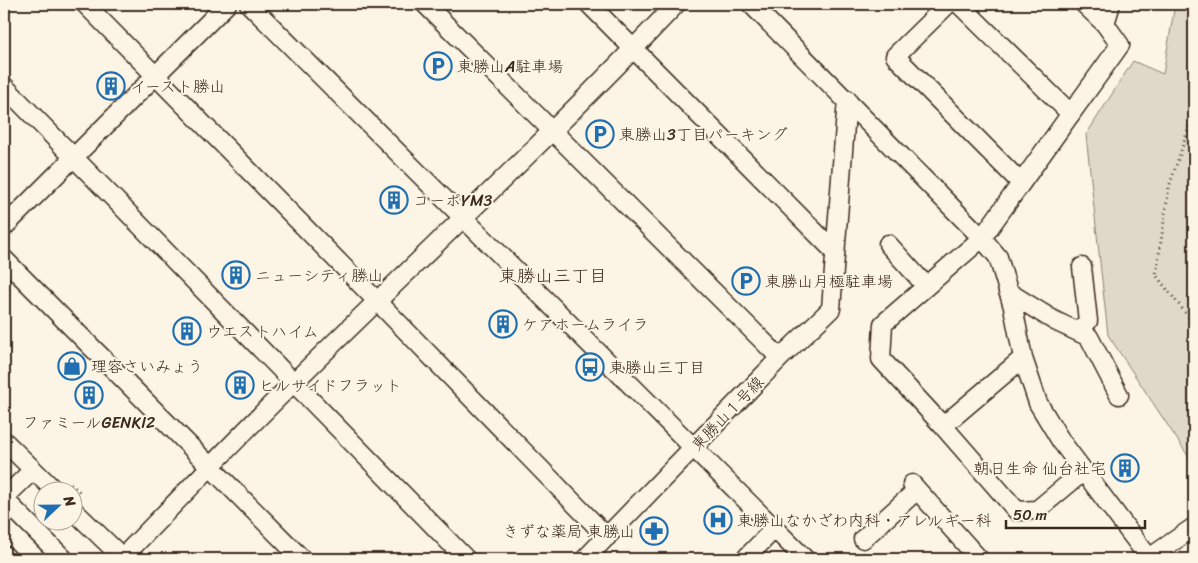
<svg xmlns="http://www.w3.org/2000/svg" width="1198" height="563" viewBox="0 0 1198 563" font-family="Sriracha,'Klee One',sans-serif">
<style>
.green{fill:#e0d8c8;stroke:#8e8173}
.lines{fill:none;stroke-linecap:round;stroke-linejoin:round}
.minor-casing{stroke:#3b2a1e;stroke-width:21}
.path{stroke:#3b2a1e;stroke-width:3;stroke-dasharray:1 4;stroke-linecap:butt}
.minor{stroke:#fcf5e5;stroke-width:18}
.labels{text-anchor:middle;stroke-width:4;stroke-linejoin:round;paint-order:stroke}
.poi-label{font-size:16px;fill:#3b2a1e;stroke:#fcf5e5;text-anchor:start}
.street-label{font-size:16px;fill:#3b2a1e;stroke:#fcf5e5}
.neighbourhood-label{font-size:18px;fill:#3b2a1e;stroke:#fcf5e5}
</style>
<rect width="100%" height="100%" fill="#fcf5e5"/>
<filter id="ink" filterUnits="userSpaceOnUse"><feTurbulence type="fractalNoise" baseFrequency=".02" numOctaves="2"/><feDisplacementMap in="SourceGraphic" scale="10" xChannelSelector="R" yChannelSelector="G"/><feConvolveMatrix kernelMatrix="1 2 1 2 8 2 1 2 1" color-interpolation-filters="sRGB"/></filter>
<g filter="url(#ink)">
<path class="green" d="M1175 4H1194V465L1108 335 1086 135 1133 61 1163 74Z"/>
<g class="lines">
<g class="minor-casing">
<path id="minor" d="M85 4 378 302 607 537
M249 4 805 559
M425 4 780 358
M589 4 835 252
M751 4 982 238 998 257 1013 307 1023 358 1038 403 1061 441 1149 558
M948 4 895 56 1021 183
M959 4 1071 114
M1105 24 1111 4
M4 86 466 559
M4 227 227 4
M888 244 926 286
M4 259 302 559
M1008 292 1055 321 1089 337 1119 395
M1078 332 1088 321 1082 267
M943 426 1023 358
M4 441 54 490
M1084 471 1037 510 1017 511 943 426 881 359 883 324 982 238 1120 45 1105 24 1084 4
M912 484 979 559
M4 498 33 470
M4 499 64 559
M72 509 124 559
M863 539 917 490
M4 555 8 559
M122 558C179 499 235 440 293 383 421 257 553 135 676 4
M585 559 780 358 831 309 847 99
M745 559 774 529
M1148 559 1194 527"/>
</g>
<path class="path" d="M1194 112 1169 187 1156 275 1194 324
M4 418 9 423
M71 484 81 493"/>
<use href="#minor" class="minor"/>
</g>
</g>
<defs>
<g id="parking-ring" transform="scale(1.4375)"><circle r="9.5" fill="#fcf5e5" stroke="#1f6fb2" stroke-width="1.5"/><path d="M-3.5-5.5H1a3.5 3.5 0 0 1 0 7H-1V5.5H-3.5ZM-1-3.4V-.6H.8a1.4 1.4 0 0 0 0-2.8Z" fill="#1f6fb2"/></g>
<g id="building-ring" transform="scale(1.4375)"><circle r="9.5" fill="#fcf5e5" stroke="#1f6fb2" stroke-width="1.5"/><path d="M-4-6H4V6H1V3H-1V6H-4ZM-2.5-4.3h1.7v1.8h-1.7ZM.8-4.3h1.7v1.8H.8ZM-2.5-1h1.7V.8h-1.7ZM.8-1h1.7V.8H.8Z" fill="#1f6fb2"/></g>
<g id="shop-ring" transform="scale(1.4375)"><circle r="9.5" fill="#fcf5e5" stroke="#1f6fb2" stroke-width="1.5"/><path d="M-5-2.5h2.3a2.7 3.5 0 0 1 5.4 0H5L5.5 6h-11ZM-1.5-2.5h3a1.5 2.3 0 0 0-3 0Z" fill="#1f6fb2"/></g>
<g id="bus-ring" transform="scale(1.4375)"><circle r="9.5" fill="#fcf5e5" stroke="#1f6fb2" stroke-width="1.5"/><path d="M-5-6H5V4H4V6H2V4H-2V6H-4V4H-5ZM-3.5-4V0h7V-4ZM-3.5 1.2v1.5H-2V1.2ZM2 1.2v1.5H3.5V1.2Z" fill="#1f6fb2"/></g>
<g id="hospital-ring" transform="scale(1.4375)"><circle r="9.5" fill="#fcf5e5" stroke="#1f6fb2" stroke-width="1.5"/><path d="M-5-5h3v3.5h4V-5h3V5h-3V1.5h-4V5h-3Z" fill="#1f6fb2"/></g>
<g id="pharmacy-ring" transform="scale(1.4375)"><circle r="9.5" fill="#fcf5e5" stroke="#1f6fb2" stroke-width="1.5"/><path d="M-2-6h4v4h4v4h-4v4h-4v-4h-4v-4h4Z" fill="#1f6fb2"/></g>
</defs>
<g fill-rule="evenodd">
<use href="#parking-ring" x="438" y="66"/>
<use href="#building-ring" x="111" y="86"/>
<use href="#parking-ring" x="600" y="134"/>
<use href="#building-ring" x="394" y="200"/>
<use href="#building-ring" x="236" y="275"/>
<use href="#parking-ring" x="746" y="281"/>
<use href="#building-ring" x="503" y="324"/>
<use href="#building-ring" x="187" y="331"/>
<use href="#shop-ring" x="72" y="366"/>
<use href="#bus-ring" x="590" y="367"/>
<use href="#building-ring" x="240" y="385"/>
<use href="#building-ring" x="89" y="395"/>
<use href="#building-ring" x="1125" y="468"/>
<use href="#hospital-ring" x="718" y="520"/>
<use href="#pharmacy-ring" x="654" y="531"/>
</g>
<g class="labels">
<g class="poi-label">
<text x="457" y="72">東勝山A駐車場</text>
<text x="130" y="92">イースト勝山</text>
<text x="619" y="140">東勝山3丁目パーキング</text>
<text x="413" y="206">コーポYM3</text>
<text x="255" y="281">ニューシティ勝山</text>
<text x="765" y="287">東勝山月極駐車場</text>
<text x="522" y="330">ケアホームライラ</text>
<text x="206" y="337">ウエストハイム</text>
<text x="91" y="372">理容さいみょう</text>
<text x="609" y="373">東勝山三丁目</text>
<text x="259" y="391">ヒルサイドフラット</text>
<text x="89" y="428" text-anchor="middle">ファミールGENKI2</text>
<text x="1106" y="474" text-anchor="end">朝日生命 仙台社宅</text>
<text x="737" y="526">東勝山なかざわ内科・アレルギー科</text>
<text x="635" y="537" text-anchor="end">きずな薬局 東勝山</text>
</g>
<g class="street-label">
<text transform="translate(727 413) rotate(-46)" y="6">東勝山１号線</text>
</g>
<g class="neighbourhood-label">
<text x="553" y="282">東勝山三丁目</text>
</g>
</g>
<rect width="1198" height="563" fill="none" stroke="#fcf5e5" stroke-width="20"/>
<rect x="10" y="10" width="1178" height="543" fill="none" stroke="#3b2a1e" stroke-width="2" filter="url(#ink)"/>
<g transform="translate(58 506) rotate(68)"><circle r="24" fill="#fcf5e5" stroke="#afa495"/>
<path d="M0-4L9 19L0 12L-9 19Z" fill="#1f6fb2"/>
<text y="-8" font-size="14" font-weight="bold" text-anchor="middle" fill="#3b2a1e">N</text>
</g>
<path d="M1006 520v8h139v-8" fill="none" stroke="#3b2a1e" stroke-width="2.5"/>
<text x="1013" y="520" font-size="15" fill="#3b2a1e" stroke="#fcf5e5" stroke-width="4" paint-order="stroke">50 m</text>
</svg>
